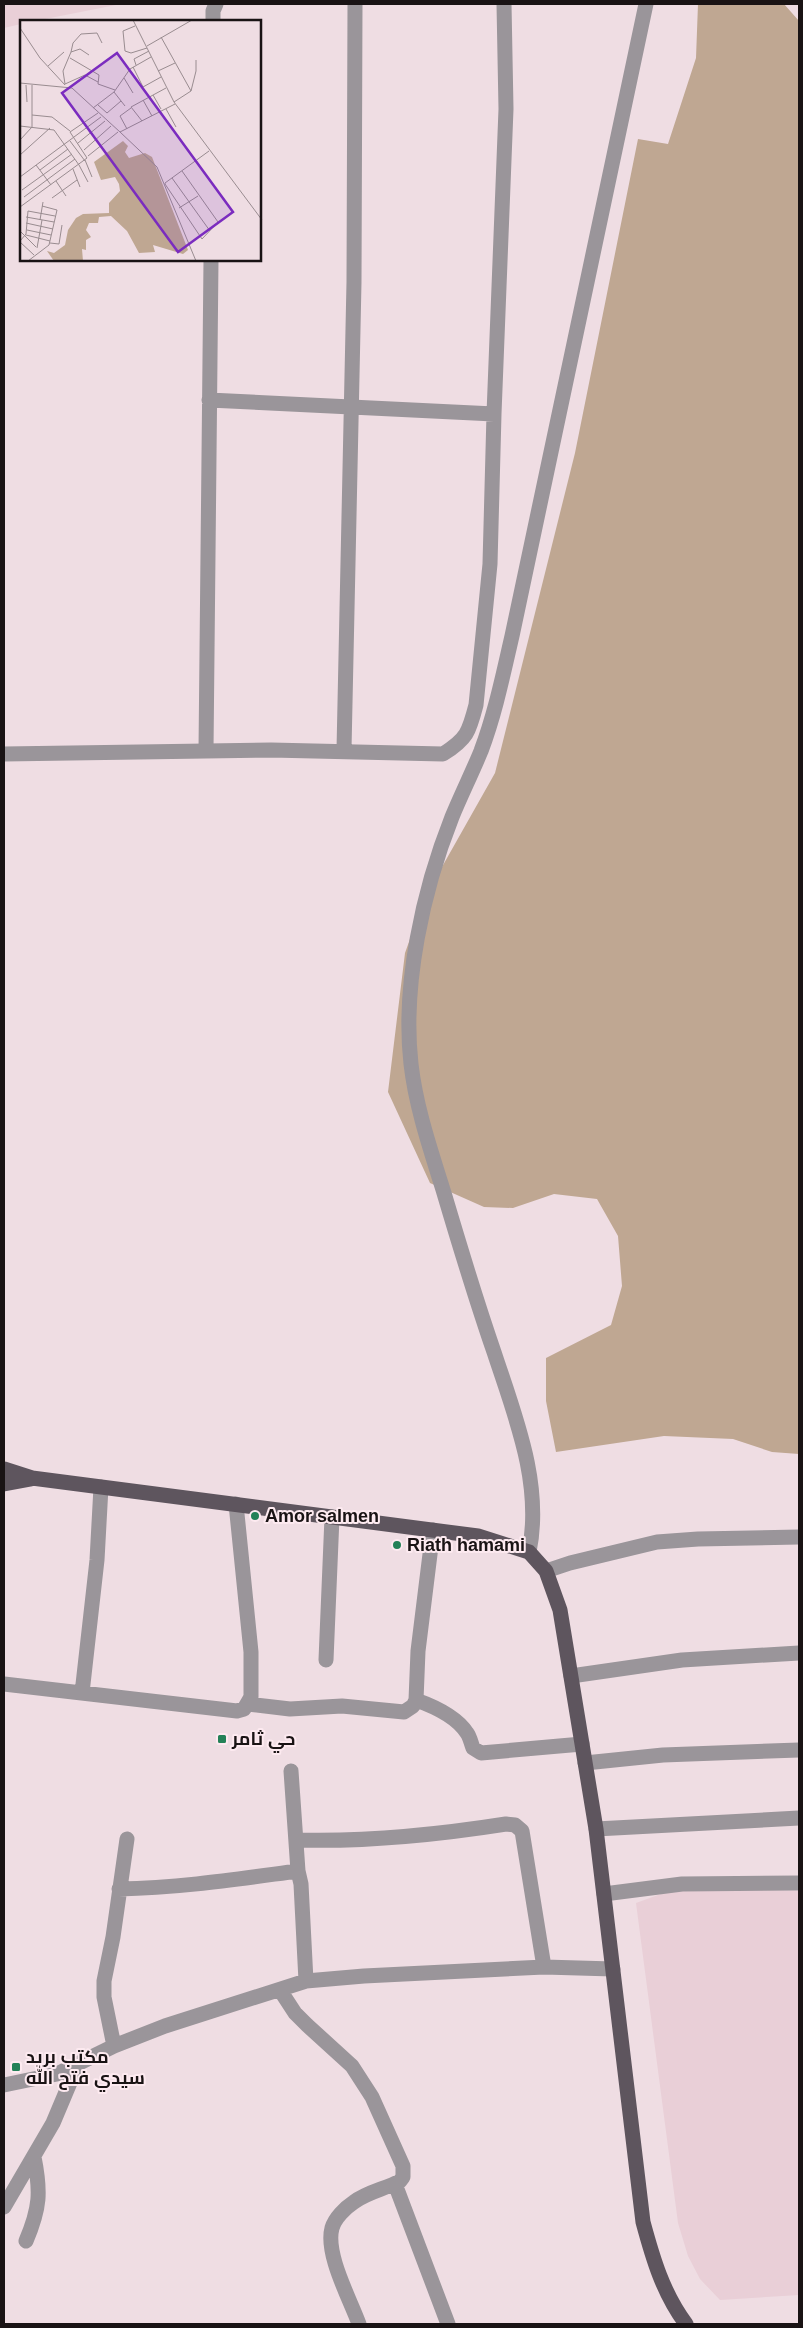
<svg xmlns="http://www.w3.org/2000/svg" width="803" height="2328" viewBox="0 0 803 2328" font-family="Helvetica,Cairo,sans-serif">
<style>
.built{fill:#e9cfd7}
.forest{fill:#bfa792}
.lines{fill:none;stroke-linecap:round;stroke-linejoin:round}
.minor{stroke:#9a959a;stroke-width:15}
.major{stroke:#5e555e;stroke-width:15}
.poi-dot{fill:#238157;stroke:#fdeaf0;stroke-width:2}
.labels{text-anchor:middle;stroke-width:4;stroke-linejoin:round;paint-order:stroke}
.poi-label{font-size:18px;font-weight:bold;fill:#191314;stroke:#fdeaf0;text-anchor:start}
.inset-road{fill:none;stroke:#998c90;stroke-width:1}
.view{fill:#7b2cbf;fill-opacity:0.15;stroke:#7b2cbf;stroke-width:2.5}
.inset-edge{fill:none;stroke:#191314;stroke-width:2.5}
</style>
<rect width="100%" height="100%" fill="#efdde3"/>
<path class="built" d="M4 4H121L35 21H21V24L4 28Z
M680 1887 799 1891V2295L720 2300 700 2279 688 2256 678 2223 636 1903Z"/>
<path class="forest" d="M698 4H784L799 21V1454L772 1452 733 1439 664 1436 556 1452 546 1401V1358L611 1325 622 1286 618 1236 597 1199 554 1194 513 1208 484 1207 430 1183 388 1092 405 953 425 897 495 773 575 453 638 139 668 144 696 58Z"/>
<g class="lines">
<path class="minor" d="M213 21V11L216 4
M209 400 494 414
M344 750 354 282 355 4
M206 751 211 260
M4 754 271 750 443 754C467 739 469 732 476 705L490 564 494 414 506 109 504 4
M529 1552C543 1484 515 1416 494 1352 476 1300 460 1247 444 1193 431 1151 416 1108 411 1064 402 985 423 890 452 817 461 795 472 773 481 751 495 714 503 675 512 636L646 4
M546 1571 570 1563 657 1542 698 1539 799 1537
M326 1660 332 1517
M571 1676 682 1660 799 1653
M4 1684 237 1711 244 1709 251 1697V1652L236 1504
M82 1693 97 1560 101 1487
M416 1700C433 1706 456 1716 467 1733 470 1737 471 1743 473 1748L481 1753 582 1744
M248 1704 290 1709 342 1706 404 1712 413 1706 416 1700 418 1651 433 1530
M585 1763 663 1755 799 1750
M291 1771 298 1871 301 1884 306 1981
M596 1829 799 1818
M296 1840C366 1842 436 1835 506 1824L515 1825 522 1831 544 1967
M119 1889C180 1888 238 1879 298 1871
M604 1894 682 1884 799 1883
M280 1990 295 2013 307 2025 352 2066 372 2097 403 2166V2177L400 2181C385 2189 367 2192 354 2202 345 2208 335 2218 332 2228 325 2254 350 2299 359 2324
M114 2046 104 1997V1981L113 1937 127 1839
M4 2085 57 2074 114 2046 165 2026 306 1981 364 1976 544 1967 613 1969
M395 2184 448 2324
M4 2207 53 2123 77 2066
M26 2241C40 2208 41 2192 34 2157"/>
<path class="major" d="M4 1469 32 1478 478 1536 529 1552 546 1571 560 1610 596 1829 643 2222C653 2259 663 2293 686 2324
M4 1484 31 1479"/>
</g>
<g class="poi-dot">
<circle cx="255" cy="1516" r="5"/>
<circle cx="397" cy="1545" r="5"/>
<rect x="217" y="1734" width="10" height="10" rx="2.5"/>
<rect x="11" y="2062" width="10" height="10" rx="2.5"/>
</g>
<g class="labels">
<g class="poi-label">
<text x="265" y="1522">Amor salmen</text>
<text x="407" y="1551">Riath hamami</text>
<text x="232" y="1745">حي ثامر</text>
<text x="26" y="2063">مكتب بريد<tspan x="26" dy="21">سيدي فتح الله</tspan></text>
</g>
</g>
<g transform="translate(20 20)">
<rect width="241" height="241" fill="#efdde3"/>
<path d="M103 121 108 126 105 132 109 138 125 133 132 137 168 230 163 234 133 225 135 232 119 233 107 211 91 196 79 197 78 203H69L66 210 71 217 66 220V230L62 229 63 241H34L27 231 34 233 45 225 48 210 56 198 63 194 89 193V183L100 171 99 164 95 157 81 160 74 142Z" fill="#bfa792"/>
<path class="inset-road" d="M113 0 154 82 242 200M115 6 103 11 105 31 111 33 127 28M0 8 20 38 45 65M141 17 171 71M127 26 172 0M51 32 53 23 61 14 77 13 82 23M69 35 60 29 51 32 43 51 45 64 65 55 78 62M50 38 79 55 78 64 95 70M116 45 114 39 129 31M28 46 44 32M113 47 123 67 141 57M138 51 155 43M104 58 113 73M0 63 52 68 100 112 155 84M6 65 7 82M94 72 105 86M133 75 141 89M123 80 132 96M154 82 171 71 176 51V40M78 85 87 93 101 81M73 88 94 72 110 49 131 37M146 89 156 107M12 95 32 97 50 111M122 101 111 87 146 68M0 106 34 110 59 145M107 109 100 96 111 88M100 112 137 147 176 241M0 120 12 107V65M50 121 65 141M58 123 85 101M64 130 91 106M0 135 30 108M68 136 98 112M65 140 72 157M16 145 31 165M59 145 68 162M53 149 60 167M20 150 48 129M162 151 198 202 182 219 145 164V163L189 131M0 157 81 97M152 158 190 211M36 161 46 176M2 170 52 134M4 177 55 139M32 178 57 160M0 187 67 138 50 112 78 93M159 188 178 176M6 197 34 202M20 200 23 182M6 203 33 209M7 210 31 215M0 211 16 227M6 215 30 221M0 221 6 214 8 191 35 196M0 222 14 235M30 223 39 224 42 205M17 228 22 200M8 241 29 225 37 190 22 186"/>
<path class="view" d="M97 33 213 192 158 232 42 73Z"/>
<rect width="241" height="241" class="inset-edge"/>
</g>
<rect width="803" height="2328" fill="none" stroke="#191314" stroke-width="10"/>
</svg>
